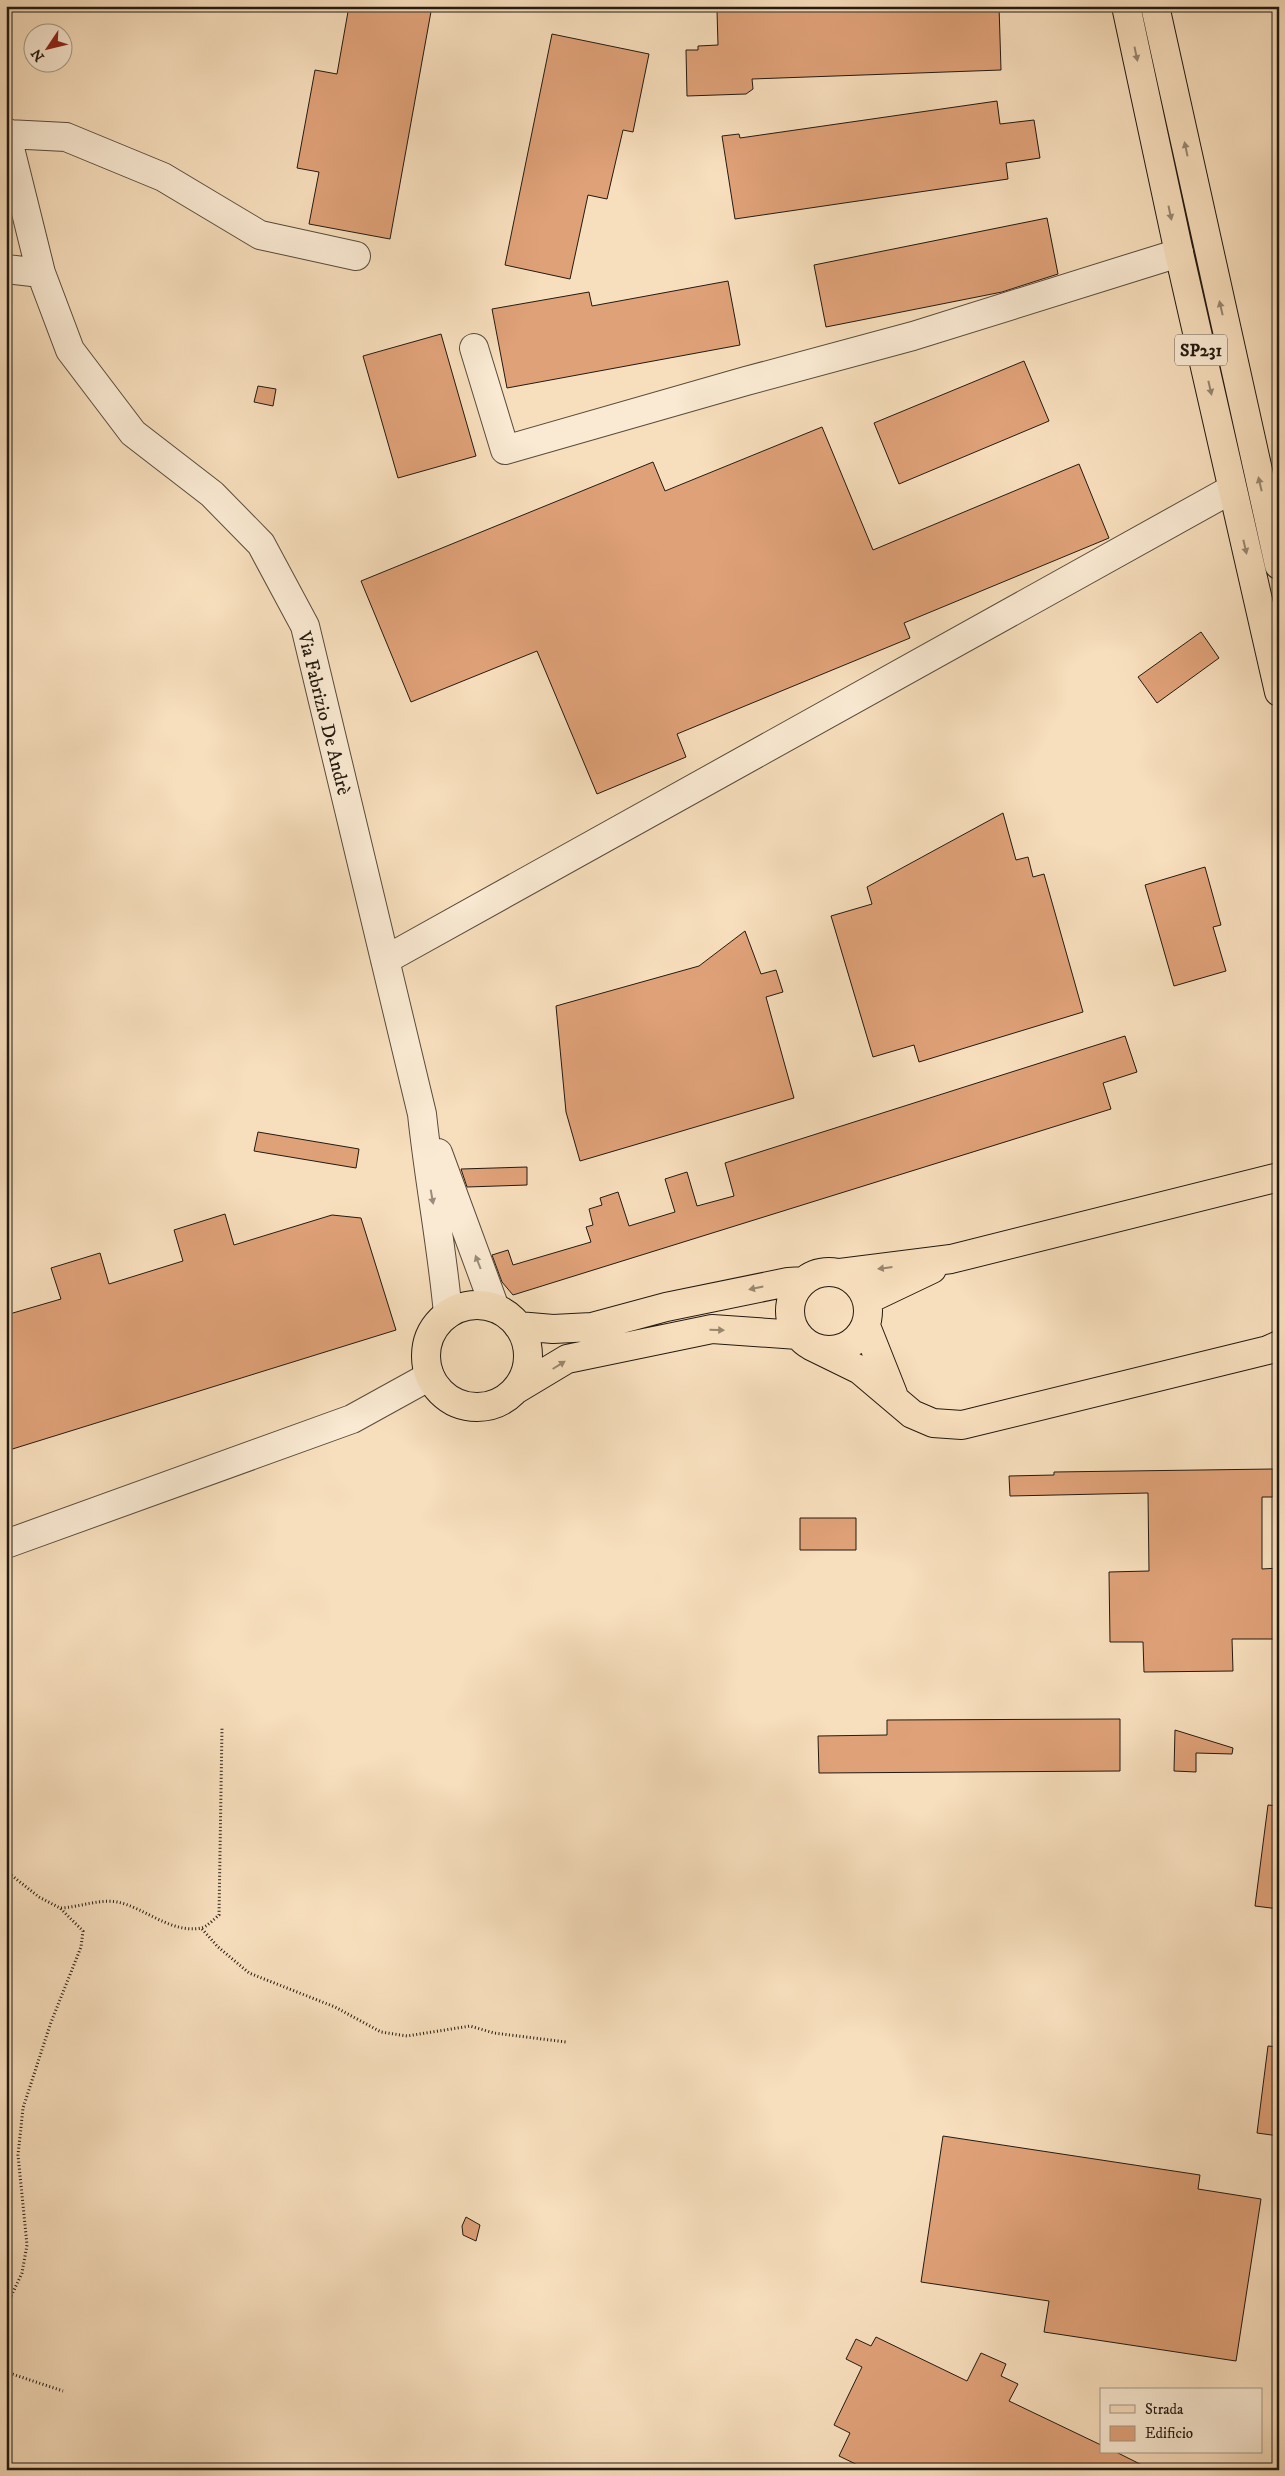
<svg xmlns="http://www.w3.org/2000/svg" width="1285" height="2476" viewBox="0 0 1285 2476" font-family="'IM FELL DW Pica',serif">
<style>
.building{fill:#dfa178;stroke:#231a11}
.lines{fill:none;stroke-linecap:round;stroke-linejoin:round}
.minor-casing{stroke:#584b3c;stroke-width:30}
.major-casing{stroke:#231a11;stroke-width:30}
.path{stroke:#231a11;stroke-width:3;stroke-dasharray:1 2.5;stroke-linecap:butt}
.minor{stroke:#faead3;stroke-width:28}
.major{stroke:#f7debc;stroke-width:28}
.oneway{fill:#98866f}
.oneway2{fill:#998c7c}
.labels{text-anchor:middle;stroke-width:4;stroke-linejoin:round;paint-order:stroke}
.shield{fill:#faead3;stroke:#64584b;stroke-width:1}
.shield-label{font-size:18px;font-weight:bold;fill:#231a11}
.street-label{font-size:19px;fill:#231a11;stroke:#faead3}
</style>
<rect width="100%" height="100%" fill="#f7debc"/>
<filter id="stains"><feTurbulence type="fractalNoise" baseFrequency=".004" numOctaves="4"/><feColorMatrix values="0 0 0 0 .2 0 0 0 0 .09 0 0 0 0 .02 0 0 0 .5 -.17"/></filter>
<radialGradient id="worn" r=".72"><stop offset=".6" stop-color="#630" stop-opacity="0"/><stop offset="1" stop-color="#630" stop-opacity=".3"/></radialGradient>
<path class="building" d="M349 6H432L390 239 309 224 319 172 297 168 315 70 337 74Z
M850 6H999L1001 70 752 79 753 89 746 94 687 96 686 50H698V46L718 45 717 11Z
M552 34 649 54 633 132 623 130 607 199 588 195 570 279 505 265Z
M997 101 1000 124 1034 120 1040 158 1006 163 1008 179 735 219 722 136 739 134 740 138Z
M1047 218 1058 274 1002 292 826 327 814 265Z
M728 281 740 345 507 388 492 309 589 292 592 306Z
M441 334 476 456 398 478 363 356Z
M1024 361 1049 421 899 484 874 423Z
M258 386 276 389 273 406 254 402Z
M822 427 873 550 1079 464 1109 538 904 623 910 638 677 734 686 757 597 794 537 651 411 702 361 581 653 462 665 491Z
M1201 632 1219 658 1157 703 1138 677Z
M1003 813 1016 860 1028 857 1033 877 1044 874 1083 1012 919 1062 914 1045 873 1057 831 916 872 904 867 887Z
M1205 867 1221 925 1213 927 1226 971 1174 986 1145 885Z
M745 931 761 974 776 970 783 992 766 997 794 1098 580 1161 566 1112 556 1006 699 966Z
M1125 1036 1137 1072 1103 1083 1111 1109 513 1295 502 1282 492 1255 508 1250 513 1265 591 1242 586 1227 593 1225 589 1209 602 1205 600 1198 618 1192 629 1226 675 1212 665 1179 687 1172 697 1206 734 1196 725 1163Z
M258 1132 359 1149 356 1168 254 1151Z
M527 1167V1185L467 1187 461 1169Z
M225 1214 234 1245 332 1215 361 1218 396 1330 6 1451V1315L61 1299 51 1268 100 1253 109 1284 183 1261 174 1230Z
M1273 1469V1497H1262V1569L1279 1568V1639H1232L1233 1671 1144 1672 1143 1642H1110L1109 1572 1149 1571 1148 1493 1010 1496 1009 1476 1054 1475V1472Z
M800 1518H856V1550H800Z
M1120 1719V1771L819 1773 818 1736 887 1735V1720Z
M1175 1730 1233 1748 1232 1754 1196 1753V1772L1174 1771Z
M1268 1805 1279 1806V1909L1255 1906Z
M1268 2046 1279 2047V2136L1257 2133Z
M943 2136 1200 2175 1198 2189 1261 2199 1236 2361 1044 2332 1049 2301 921 2282Z
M466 2217 480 2225 476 2241 463 2235 462 2226Z
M876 2337 967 2381 981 2353 1006 2364 1001 2376 1018 2384 1009 2401 1101 2445V2452H1116L1152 2470H868L839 2456 850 2433 834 2425 862 2367 846 2359 856 2339 871 2346Z"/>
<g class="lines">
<g class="minor-casing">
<path id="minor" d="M6 132 41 273 70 350 133 433 212 494 261 544 305 626 422 1114C429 1181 442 1247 448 1314
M7 134 66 137 163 177 260 235 356 256
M6 269 41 273
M474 348 505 450 746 381 913 336 1179 253
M385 960 1232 489
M438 1153 495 1308
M6 1544 352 1419 430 1376"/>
</g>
<g class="major-casing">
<path id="major" d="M1126 6 1179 253 1279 692
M1155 6 1279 565
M790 1311a39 39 0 1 1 78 0a39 39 0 1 1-78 0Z
M840 1273 951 1259 1279 1177
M867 1300 932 1269
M426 1356a51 51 0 1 1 102 0a51 51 0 1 1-102 0Z
M518 1326 553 1329 592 1327 666 1307 788 1282 804 1281
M866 1326 893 1394
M811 1346 860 1370 912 1414 933 1423 962 1425 1268 1350 1279 1345
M517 1389 567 1359 712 1329 798 1335"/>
</g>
<path class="path" d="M6 1871 39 1897 60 1908 83 1931 81 1947 50 2025 23 2108 18 2155 27 2245 22 2273 6 2307
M61 1908C80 1907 98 1899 117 1902 144 1907 171 1934 201 1928 207 1927 214 1919 219 1915L222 1727
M202 1929 218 1947 249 1973 335 2007 381 2032 407 2036 470 2026 494 2033 566 2042
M6 2372 63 2391"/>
<use href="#minor" class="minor"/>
<use href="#major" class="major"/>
</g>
<defs><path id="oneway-solid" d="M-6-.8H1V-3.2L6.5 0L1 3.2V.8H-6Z" transform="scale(1.25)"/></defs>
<g class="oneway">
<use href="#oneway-solid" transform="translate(1136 54) rotate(78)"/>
<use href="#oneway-solid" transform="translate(1186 149) rotate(-102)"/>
<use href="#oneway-solid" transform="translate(1170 213) rotate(78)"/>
<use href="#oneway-solid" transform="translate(1221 308) rotate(-103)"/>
<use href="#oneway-solid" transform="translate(1210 388) rotate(77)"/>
<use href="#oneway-solid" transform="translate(1260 484) rotate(-103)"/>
<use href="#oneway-solid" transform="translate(1245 547) rotate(77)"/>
<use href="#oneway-solid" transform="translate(885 1268) rotate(173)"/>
<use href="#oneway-solid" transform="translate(756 1288) rotate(168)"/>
<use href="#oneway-solid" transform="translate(717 1330) rotate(1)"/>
<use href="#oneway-solid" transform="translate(559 1365) rotate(-32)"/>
</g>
<g class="oneway2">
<use href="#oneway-solid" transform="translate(432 1197) rotate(80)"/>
<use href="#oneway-solid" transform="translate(478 1262) rotate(-111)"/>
</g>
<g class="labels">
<rect class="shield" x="1175" y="334.5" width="52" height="31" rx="4"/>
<g class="shield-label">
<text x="1201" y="356">SP231</text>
</g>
<g class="street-label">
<text transform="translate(325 713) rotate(76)" y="7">Via Fabrizio De Andrè</text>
</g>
</g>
<rect width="1285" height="2476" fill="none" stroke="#f7debc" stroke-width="25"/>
<rect x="8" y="8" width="1270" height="2461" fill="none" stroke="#231a11" stroke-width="2.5"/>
<rect x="12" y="12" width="1260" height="2451" fill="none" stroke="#231a11"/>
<rect x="1100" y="2388" width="162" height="65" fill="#faead3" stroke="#a49785"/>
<rect x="1110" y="2405" width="25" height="8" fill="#f7debc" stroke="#a49785"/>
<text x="1145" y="2414" font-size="15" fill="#231a11">Strada</text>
<rect x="1110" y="2426" width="25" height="15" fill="#dfa178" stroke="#a49785"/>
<text x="1145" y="2438" font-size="15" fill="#231a11">Edificio</text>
<g transform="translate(48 48) rotate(235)"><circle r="24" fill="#faead3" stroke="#a49785"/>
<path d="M0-4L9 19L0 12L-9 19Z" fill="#8f2418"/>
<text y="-8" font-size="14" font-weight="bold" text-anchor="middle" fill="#231a11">N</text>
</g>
<rect width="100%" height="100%" filter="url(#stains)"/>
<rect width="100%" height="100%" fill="url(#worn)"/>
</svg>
